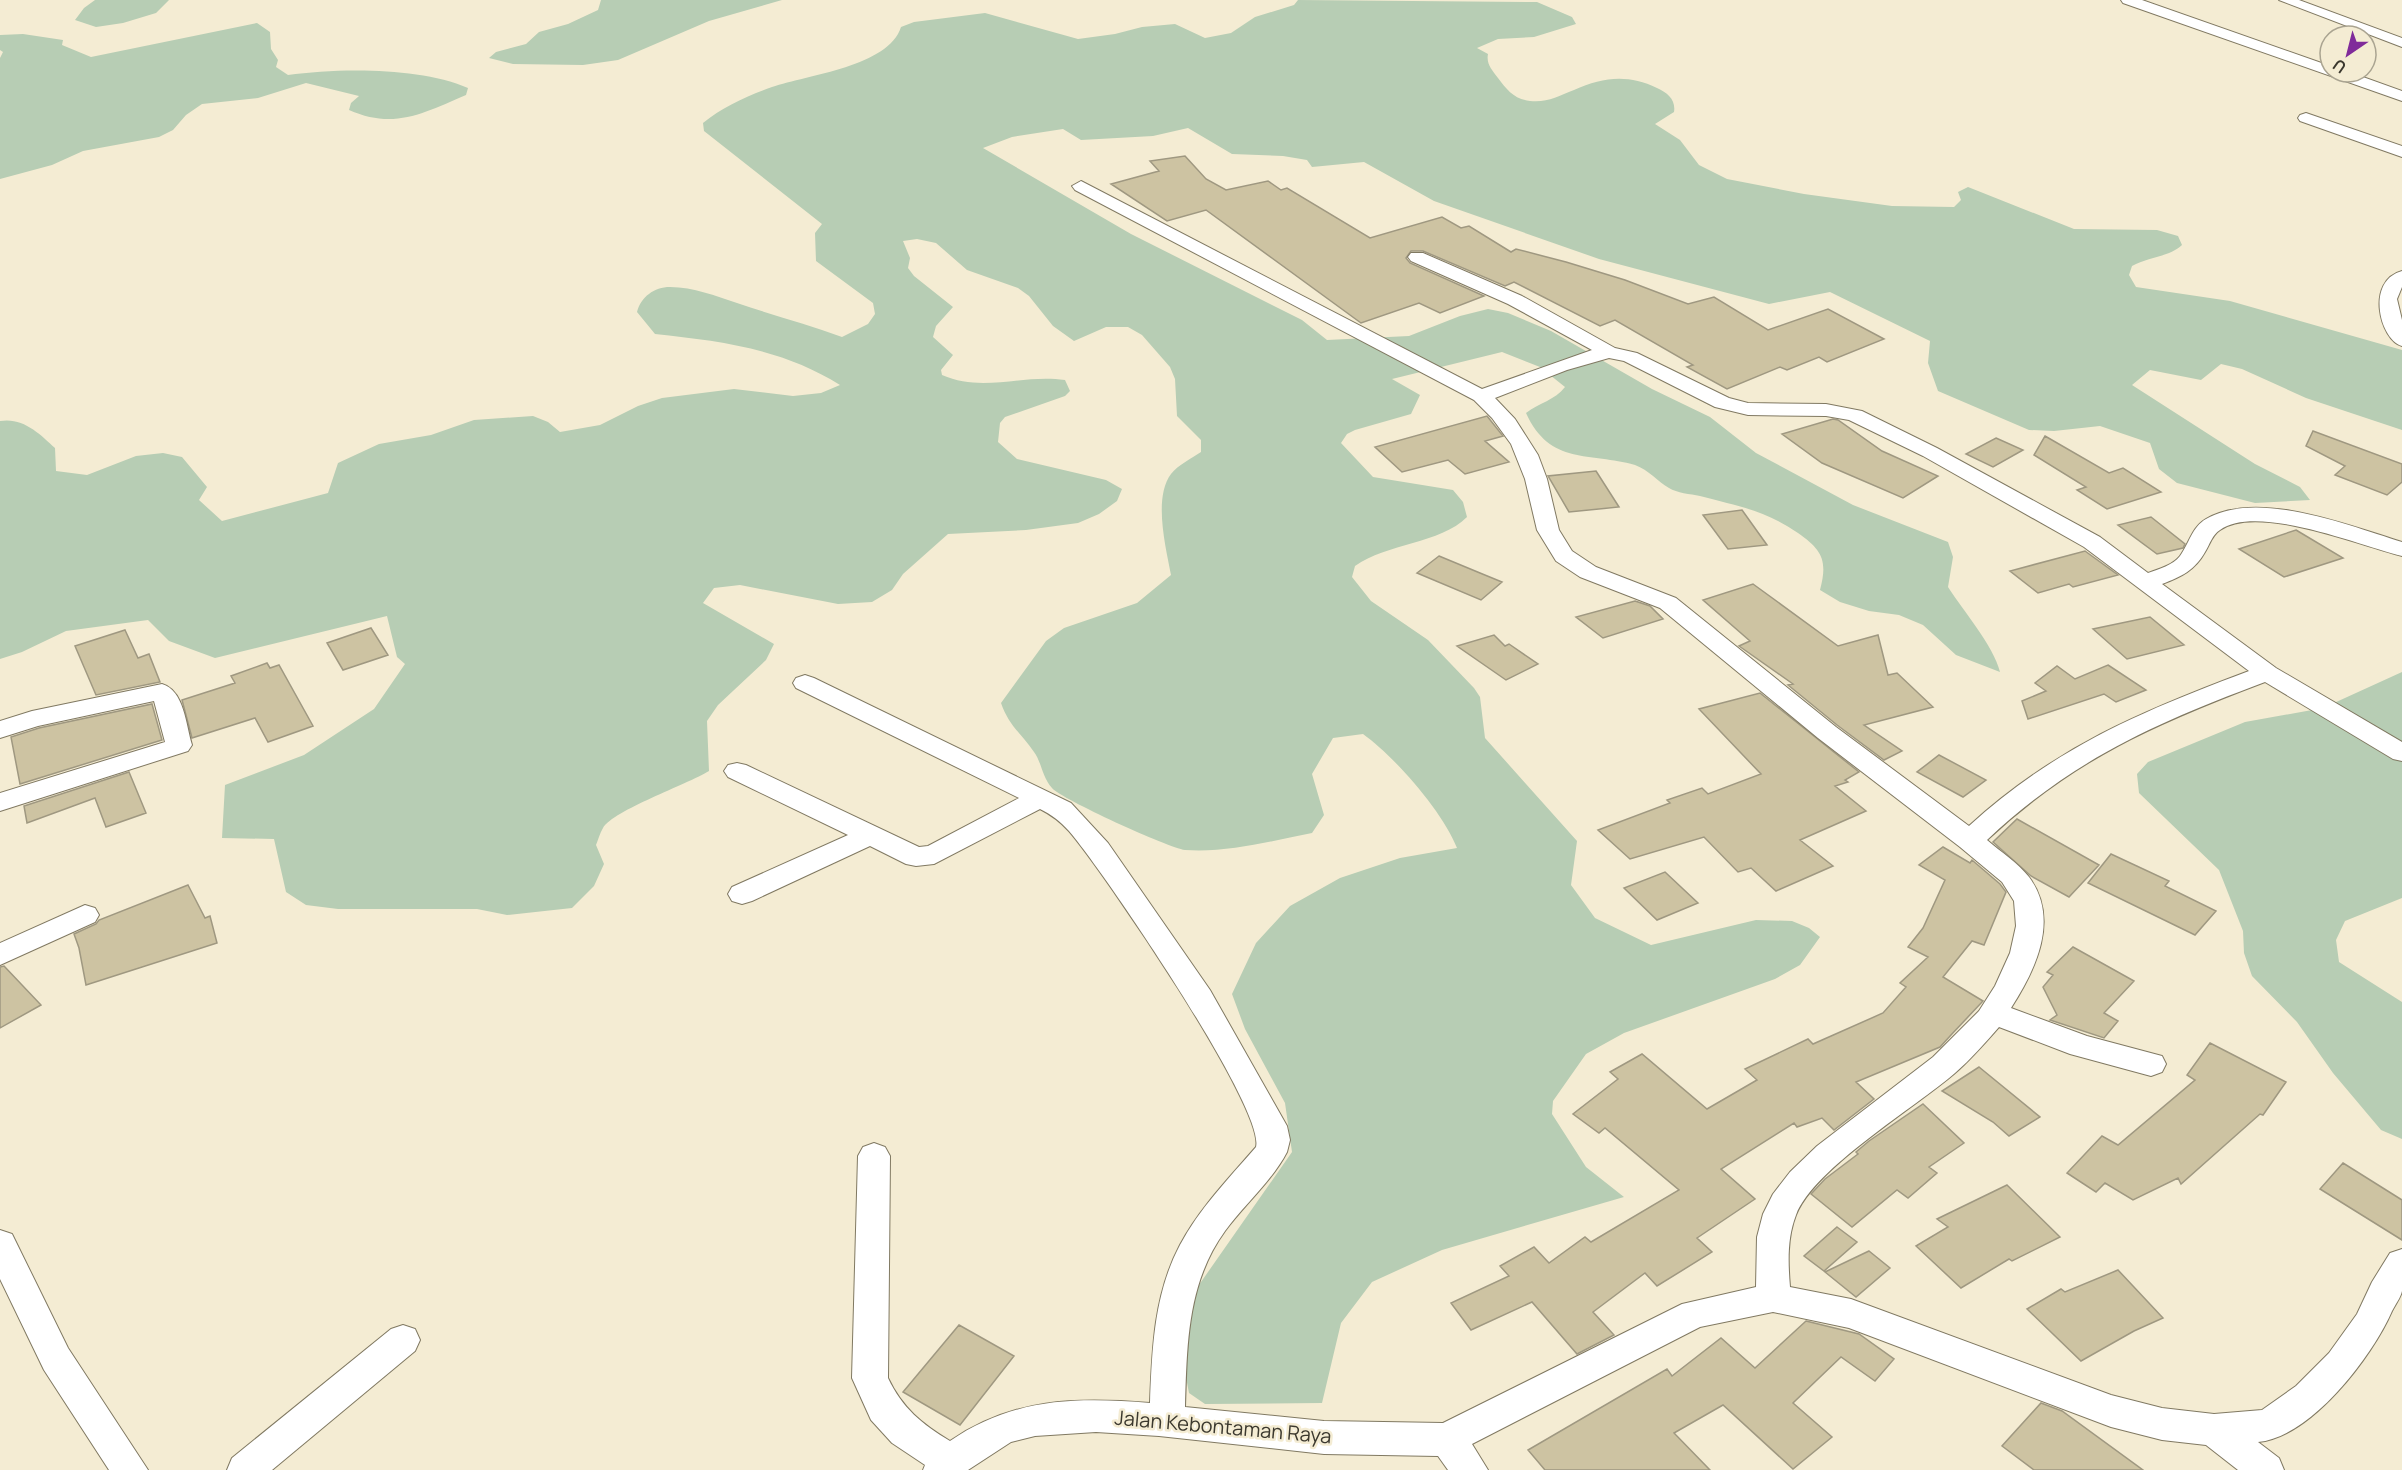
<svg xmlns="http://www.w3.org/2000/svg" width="2402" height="1470" viewBox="0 0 2402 1470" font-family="Manrope,sans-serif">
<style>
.green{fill:#b7cdb4}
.building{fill:#cdc3a2;stroke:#9f9881;stroke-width:1.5}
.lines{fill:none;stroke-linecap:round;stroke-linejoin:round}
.street-casing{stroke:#807962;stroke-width:2}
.street{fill:#fff;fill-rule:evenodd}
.labels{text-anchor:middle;stroke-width:5;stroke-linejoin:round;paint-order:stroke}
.near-street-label{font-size:20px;fill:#3b382e;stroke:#f4ecd3}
</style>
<rect width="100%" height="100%" fill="#f4ecd3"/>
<path class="green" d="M95 0H169L156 13 123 23 96 27 75 20 84 8Z
M601 0H782L709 21 618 60 583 65 513 64 489 58 496 52 526 44 539 32 568 24 598 10Z
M1298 0 1537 2 1572 17 1576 24 1534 37 1498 39 1477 48 1488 54C1486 64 1492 70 1498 78 1507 90 1514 99 1530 101 1547 103 1558 96 1574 90 1603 77 1628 74 1657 88 1668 93 1676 100 1674 112L1655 124 1680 140 1699 165 1727 179 1804 194 1892 206 1954 207 1961 200 1958 192 1968 187 2074 229 2157 230 2178 236 2182 245C2169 257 2148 257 2132 266L2129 275 2136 287 2230 301 2402 350V430L2306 398 2242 369 2221 364 2201 380 2150 370 2132 385 2255 464 2300 487 2310 500 2255 503 2177 483 2159 469 2150 443 2100 426 2054 431 2029 430 1938 391 1928 363 1930 341 1830 292 1769 304 1599 259 1434 201 1364 162 1312 167 1307 160 1283 156 1232 154 1188 128 1153 136 1081 140 1063 129 1012 137 983 148 1131 234 1302 320 1327 340 1409 336 1460 316 1488 309 1508 313 1551 331 1652 389 1710 417 1756 453 1853 505 1948 542 1953 557 1948 587C1964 612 1993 645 2000 672L1956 655 1923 625 1899 615 1869 611 1840 602 1820 590C1828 560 1822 550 1798 533 1765 510 1737 506 1700 496 1690 494 1677 493 1669 488 1657 481 1649 470 1635 465 1590 452 1550 466 1526 413 1539 403 1555 400 1565 387L1540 367 1502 352 1392 379 1420 395 1411 414 1355 430 1347 434 1341 443 1373 477 1453 490 1463 502 1467 517C1440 544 1387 543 1355 566L1352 577 1371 601 1428 640 1474 688 1480 697 1485 738 1577 841 1571 885 1595 918 1651 945 1756 920 1792 921 1809 928 1820 937 1800 965 1775 979 1624 1033 1586 1054 1553 1101 1552 1114 1586 1167 1624 1197 1442 1250 1372 1282 1341 1323 1322 1403 1205 1404 1189 1393 1182 1357 1194 1292 1292 1152 1285 1103 1245 1029 1232 994 1256 943 1290 906 1340 878 1400 858 1457 848C1443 812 1395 757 1363 734L1333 738 1312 774 1324 815 1312 833C1271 841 1227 853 1185 850 1169 848 1061 799 1052 788 1042 777 1042 763 1034 752 1021 733 1009 726 1001 703L1046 641 1064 628 1137 603 1171 575C1166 548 1153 498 1171 474 1178 465 1192 458 1201 452V440L1177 416 1175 379 1170 367 1142 335 1128 327H1106L1074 341 1053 326 1029 296 1018 288 967 270 936 243 917 239 903 241 910 258 908 268 914 276 953 307 936 326 933 337 953 355 941 370 942 375C983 393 1021 374 1065 380L1070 391 1065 396 1005 417 1000 423 998 442 1017 459 1106 480 1122 489 1117 501 1099 514 1078 523 1026 530 948 534 903 574 892 590 872 602 838 604 740 585 714 588 703 603 774 644 766 660 718 705 707 721 709 771C686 785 614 810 603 828 600 833 598 840 596 845L604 864 594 886 572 908 507 915 477 909H338L306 905 286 892 274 839 222 838 225 785 304 755 374 709 405 664 397 657 387 616 215 658 169 641 148 620 66 631 22 652 0 659V421C23 417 40 434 55 448L56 471 87 475 136 456 163 453 182 457 207 487 199 500 222 521 328 493 338 463 379 444 431 435 474 420 533 416 548 422 560 432 600 425 638 406 662 398 734 389 793 396 821 393 840 385C783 349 721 341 655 334L637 312C641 297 654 287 670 287 694 287 715 296 737 303 772 315 807 324 842 337L868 324 875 314 873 303 816 261 815 233 822 224 704 131 703 123C722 107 749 95 772 87 808 75 889 66 901 27L914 22 985 13 1078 39 1115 34 1142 27 1175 24 1205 38 1231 33 1255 17 1294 5Z
M257 23 270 32 271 49 278 60 276 67 288 75C339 68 420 67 468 88L466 95C424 113 394 130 349 110L351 103 359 96 306 83 258 98 202 104 186 115 173 130 159 137 83 151 52 165 0 179V58L3 52 0 50V35L23 34 63 40 62 45 91 57Z
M2402 672V898L2345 921 2336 940 2339 962 2402 1002V1139L2381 1130 2333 1073 2297 1022 2252 976 2244 953 2243 931 2219 870 2139 793 2137 774 2148 762 2245 722 2323 708Z"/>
<path class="building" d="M1185 156 1206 179 1226 190 1268 181 1281 190 1287 188 1370 238 1442 217 1461 228 1469 226 1511 252 1516 249 1566 262 1625 280 1688 304 1714 297 1768 330 1828 309 1884 339 1827 362 1819 357 1787 370 1780 367 1727 389 1687 367 1693 365 1615 320 1600 326 1514 282 1505 286 1423 251H1411L1406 258 1410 263 1484 296 1440 313 1419 303 1361 323 1206 210 1167 221 1111 184 1159 171 1150 161Z
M1487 416 1503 436 1485 441 1509 462 1465 474 1448 460 1402 472 1375 447Z
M1833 419 1838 420 1882 451 1938 476 1903 498 1822 463 1782 434Z
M2313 431 2402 464V482L2387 495 2335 475 2345 466 2306 446Z
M2045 436 2109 473 2123 468 2161 492 2107 509 2077 490 2086 487 2034 455Z
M1996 438 2023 450 1993 467 1966 454Z
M1596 471 1619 507 1569 512 1548 476Z
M1742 510 1767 545 1728 549 1703 515Z
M2151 517 2185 544 2183 548 2157 554 2118 525Z
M2296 530 2343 558 2284 577 2239 549Z
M2085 551 2118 575 2073 587 2069 584 2038 593 2010 571Z
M1439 556 1480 573 1502 582 1481 600 1417 573Z
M1753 584 1838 646 1878 635 1888 675 1897 673 1933 707 1864 725 1902 751 1884 760 1837 725 1788 685 1793 684 1739 646 1750 641 1703 600Z
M1635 601 1650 606 1663 619 1603 638 1576 617Z
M2150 617 2184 645 2127 659 2093 629Z
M371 628 388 655 343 670 327 643Z
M125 630 138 658 149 654 160 682 96 695 75 646Z
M1494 635 1505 646 1509 644 1538 664 1506 680 1457 646Z
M267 663 270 668 279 665 313 726 268 742 255 718 192 738 182 700 235 683 231 676Z
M2108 665 2146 690 2116 702 2104 694 2028 719 2022 701 2046 691 2035 683 2057 666 2075 679Z
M1760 693 1859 772 1845 780 1848 782 1835 786 1866 811 1800 840 1833 866 1776 891 1751 868 1738 872 1704 837 1630 859 1598 830 1670 803 1667 800 1702 788 1708 794 1761 774 1699 709Z
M152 704 162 740 20 784 11 737 39 728Z
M1939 755 1986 780 1963 797 1917 772Z
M129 772 146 813 106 827 95 798 27 823 24 806Z
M2017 819 2099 865 2069 897 2031 876 1993 842Z
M1943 847 1970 863 1972 860 2000 884 2006 892 1984 945 1972 941 1943 977 1983 1001 1951 1035 1940 1047 1856 1082 1874 1099 1834 1130 1822 1118 1797 1127 1794 1123 1721 1169 1755 1199 1697 1238 1712 1252 1657 1286 1645 1273 1593 1312 1614 1335 1577 1354 1532 1302 1471 1330 1451 1303 1509 1276 1500 1266 1534 1247 1549 1263 1585 1237 1591 1242 1679 1190 1605 1128 1599 1133 1573 1114 1618 1079 1610 1072 1642 1054 1707 1109 1757 1080 1745 1069 1808 1039 1813 1044 1883 1013 1906 987 1900 983 1928 957 1908 947 1923 928 1945 880 1919 865Z
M2111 854 2169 881 2165 886 2216 911 2195 935 2088 883Z
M1665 872 1698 903 1657 920 1624 888Z
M188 885 205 918 210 916 217 943 86 985 79 948 74 934 96 924 99 920Z
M2073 947 2134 981 2104 1013 2118 1021 2104 1038 2050 1020 2057 1015 2043 987 2053 975 2047 972Z
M4 966 41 1005 0 1028V967Z
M2210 1043 2286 1082 2263 1115 2260 1114 2181 1184 2178 1178 2133 1200 2105 1183 2096 1192 2067 1173 2102 1136 2118 1145 2195 1080 2187 1075Z
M1979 1067 2040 1117 2009 1136 1993 1122 1942 1091Z
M1923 1104 1964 1143 1929 1167 1937 1173 1908 1198 1897 1190 1852 1227 1811 1194 1825 1179 1858 1154 1856 1152 1869 1141Z
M2343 1163 2402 1200V1240L2320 1189Z
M2007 1185 2060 1237 2012 1261 2009 1259 1961 1288 1916 1246 1948 1227 1937 1219Z
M1837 1227 1857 1242 1824 1271 1804 1256Z
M1869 1251 1890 1268 1856 1297 1825 1272Z
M2118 1270 2163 1318 2134 1331 2081 1361 2027 1309 2061 1289 2065 1292Z
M1806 1321 1859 1334 1894 1359 1875 1381 1841 1357 1793 1403 1832 1437 1793 1469 1723 1405 1674 1433 1710 1470H1545L1528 1450 1667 1369 1672 1376 1721 1338 1755 1368Z
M959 1325 1014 1356 960 1425 903 1392Z
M2041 1403 2062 1411 2143 1470H2034L2002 1446Z"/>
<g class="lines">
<g class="street-casing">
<path id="street" d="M2121 0H2142L2330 66V72H2349L2402 91V101L2123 3Z
M2279 0H2299L2402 38V47Z
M2306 113 2402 146V157L2300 121 2298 118 2300 115Z
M1081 181 1482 389 1592 350 1508 304 1411 261 1408 257 1411 253H1423L1522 296 1615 348 1637 353 1729 398 1748 403 1826 404 1862 411 1937 448 2100 537 2148 573C2159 569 2173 565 2180 556 2189 544 2192 527 2206 519 2258 489 2350 526 2402 542V556C2361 546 2257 503 2220 530 2212 535 2210 544 2205 552 2195 570 2181 577 2162 584L2276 668 2402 742V761L2393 759 2265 682C2156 723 2073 759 1987 840 2001 852 2018 863 2029 877 2060 919 2036 969 2011 1008L2087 1036 2162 1056 2166 1064 2162 1072 2151 1076 2070 1054 1999 1027C1985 1043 1971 1059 1955 1073 1916 1107 1814 1168 1796 1215 1787 1238 1788 1263 1790 1287L1851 1299 2111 1395 2162 1408 2214 1414 2262 1410 2296 1386 2329 1353 2357 1314 2372 1282 2390 1253 2402 1249C2402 1262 2402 1278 2402 1291 2401 1297 2395 1305 2392 1311 2372 1357 2311 1437 2258 1442L2279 1458 2284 1470H2238L2206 1445 2162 1440 2111 1427 1849 1328 1773 1312 1700 1327 1472 1444 1488 1470H1448L1438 1456 1324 1454 1159 1436 1096 1432 1035 1436 1011 1442 968 1470H923L925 1465 892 1443 871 1420 852 1378 858 1156 863 1147 874 1143 885 1147 890 1156 888 1378C902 1408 922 1424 950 1441 1013 1398 1075 1397 1150 1403 1152 1349 1154 1294 1180 1245 1199 1209 1229 1178 1256 1147 1266 1109 1102 869 1069 831 1060 821 1052 815 1040 809L934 864 916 866 906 864 870 846 752 901 742 904 732 901 728 894 732 887 848 835 728 777 724 771 728 765 737 763 746 765 919 847 928 846 1019 798 796 688 793 683 796 678 805 675 814 678 1071 803 1108 843 1210 990 1287 1126 1290 1140 1287 1152C1272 1181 1244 1205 1225 1231 1187 1283 1187 1345 1185 1407L1324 1421 1443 1423 1682 1304 1756 1287 1757 1237 1763 1214 1773 1194 1790 1172 1817 1146 1933 1057 1979 1011 1995 986 2010 953 2016 926 2014 901 2002 882 1960 847 1818 738 1660 608 1580 577 1556 561 1537 530 1525 479 1511 444 1492 418 1474 400 1075 190 1072 186ZM1609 358 1624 361 1715 407 1748 415 1826 416 1849 420 1923 456 2084 547 2249 671C2142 711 2054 748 1969 826L1836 727 1676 598 1596 567 1572 551 1559 530 1547 479 1538 455 1515 419 1495 398 1567 370Z
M2402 271V287L2397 299 2402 320V346C2380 340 2365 281 2402 271Z
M162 684C184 690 186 725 192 745L188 751 0 811V793L165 742 154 701 38 726 0 738V721L32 711Z
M85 905 95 908 99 915 95 922 0 965V943Z
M0 1230 12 1234 68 1348 148 1470H109L44 1370 0 1279Z
M403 1325 415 1329 420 1340 415 1351 272 1470H227L232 1458 391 1329Z"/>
</g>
<use href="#street" class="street"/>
</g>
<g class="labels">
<g class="near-street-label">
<text transform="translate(1223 1427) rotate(5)" y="7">Jalan Kebontaman Raya</text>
</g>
</g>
<g transform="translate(2348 54) rotate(215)"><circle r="28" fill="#f4ecd3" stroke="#aaa491" stroke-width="1.5"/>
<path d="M0-4.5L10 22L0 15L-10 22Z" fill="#802b9a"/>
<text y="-9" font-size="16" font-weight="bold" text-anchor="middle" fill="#3b382e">U</text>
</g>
</svg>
